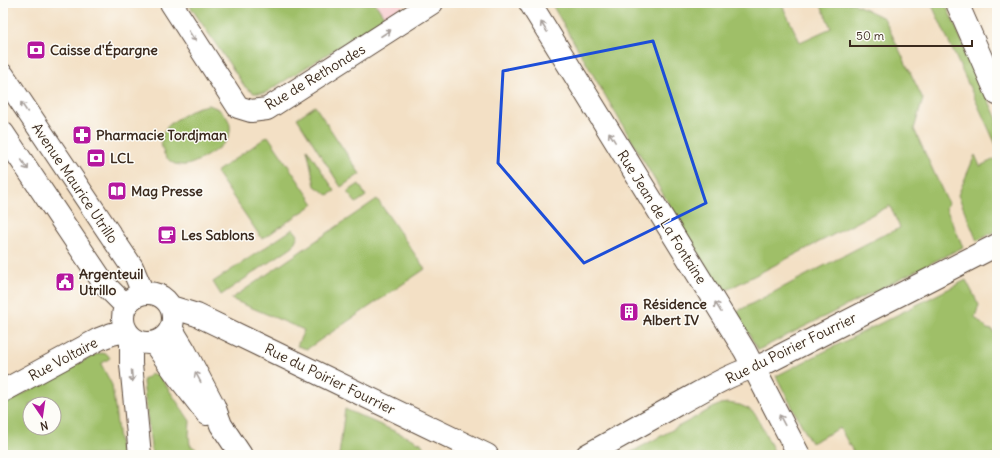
<svg xmlns="http://www.w3.org/2000/svg" width="1000" height="458" viewBox="0 0 1000 458" font-family="Delius,sans-serif">
<style>
.built{fill:#f7cfd1}
.green{fill:#9fbf68;stroke:#6d7443;fill-rule:evenodd}
.lines{fill:none;stroke-linecap:round;stroke-linejoin:round}
.minor-casing{stroke:#574537;stroke-width:24}
.minor{stroke:#fff;stroke-width:22}
.oneway{stroke:#a79f9a}
.marked{fill:none;stroke:#1d4ed8;stroke-width:3;stroke-linejoin:round}
.labels{text-anchor:middle;stroke-width:3;stroke-linejoin:round;paint-order:stroke}
.poi-label{font-size:14px;font-weight:bold;fill:#3b2a1e;stroke:#fdfcf7;text-anchor:start}
.street-label{font-size:14px;fill:#3b2a1e;stroke:#fdfcf7}
</style>
<rect width="100%" height="100%" fill="#fdfcf7"/>
<filter id="ink" filterUnits="userSpaceOnUse"><feTurbulence type="fractalNoise" baseFrequency=".025" numOctaves="2"/><feDisplacementMap in="SourceGraphic" scale="8" xChannelSelector="R" yChannelSelector="G"/><feConvolveMatrix kernelMatrix="1 2 1 2 8 2 1 2 1" color-interpolation-filters="sRGB"/></filter>
<filter id="wash" filterUnits="userSpaceOnUse"><feTurbulence type="fractalNoise" baseFrequency=".012" numOctaves="4" result="noise"/><feDisplacementMap in="SourceGraphic" scale="16" xChannelSelector="R" yChannelSelector="G"/><feGaussianBlur stdDeviation="0.9" result="paint"/><feColorMatrix in="noise" values="0 0 0 0 0 0 0 0 0 0 0 0 0 0 0 0 0 1.4 0 .05"/><feComposite in="paint" operator="in"/></filter>
<g filter="url(#wash)">
<rect width="100%" height="100%" fill="#f3e0c5"/>
<path class="built" d="M375 3H407L385 18Z"/>
<path class="green" d="M188 3H375L385 18 265 93H254L245 87Z
M551 3H781L800 42 831 28 820 3H853L884 18 923 99 914 129 948 203 946 208 963 247 758 350 736 312 879 237 900 228 890 206 879 211 721 293Z
M931 3H945L997 119V147Z
M208 105C225 109 237 125 226 141 221 148 198 162 190 164 186 166 180 165 175 164 169 161 165 157 163 151 160 144 161 134 166 128 171 122 191 110 199 107 202 106 205 106 208 105Z
M315 106 360 174 341 187 297 118Z
M268 136 314 204 262 239 216 172Z
M307 149 335 191 328 195 315 186Z
M975 155 980 166 997 158V230L977 241 958 195Z
M359 184 366 196 356 203 347 192Z
M377 199 425 269 307 349 297 346 304 330 231 299Z
M293 229 298 235 293 246 221 295 213 282Z
M966 280 979 305 975 317 987 329 993 330 997 337V455H855L840 428 811 443 776 376Z
M101 353 107 354 110 358 101 364 112 385 121 455H3V405L92 356ZM30 404H54V428H30Z
M152 374 159 375 190 421 189 435 190 445 205 455H152L143 382 144 379Z
M728 403 740 405 749 409 756 415 776 455H626L720 404Z
M345 409 421 443 428 455H339Z"/>
</g>
<g filter="url(#ink)">
<g class="lines">
<g class="minor-casing">
<path id="minor" d="M171 3 238 107 251 111 267 109 432 3
M530 3 745 351 799 455
M957 3 997 94
M3 75 132 267 143 293
M3 133 105 285 126 306
M123 318a25 25 0 1 1 50 0a25 25 0 1 1-50 0Z
M171 307 197 315 487 455
M171 328 185 351 214 406 221 425 241 455
M131 337V364L140 455
M154 343 179 378 207 414
M3 391 99 339 112 334 126 331
M587 455C617 438 648 421 678 404 706 389 733 372 764 364L997 245"/>
</g>
<use href="#minor" class="minor"/>
</g>
<defs><path id="oneway-shaft" d="M-6 0H5M1.5-3L5.5 0L1.5 3" fill="none" stroke-width="1.6" stroke-linecap="round" stroke-linejoin="round"/></defs>
<g class="oneway">
<use href="#oneway-shaft" transform="translate(544 27) rotate(-122)"/>
<use href="#oneway-shaft" transform="translate(386 33) rotate(-33)"/>
<use href="#oneway-shaft" transform="translate(192 36) rotate(57)"/>
<use href="#oneway-shaft" transform="translate(24 107) rotate(-124)"/>
<use href="#oneway-shaft" transform="translate(612 137) rotate(-122)"/>
<use href="#oneway-shaft" transform="translate(25 165) rotate(56)"/>
<use href="#oneway-shaft" transform="translate(718 307) rotate(-121)"/>
<use href="#oneway-shaft" transform="translate(132 376) rotate(85)"/>
<use href="#oneway-shaft" transform="translate(198 377) rotate(-118)"/>
<use href="#oneway-shaft" transform="translate(782 420) rotate(-118)"/>
</g>
</g>
<path class="marked" d="M653 41 706 203 584 263 498 163 503 71Z"/>
<defs>
<g id="bank-square" transform="scale(1)"><rect x="-9" y="-9" width="18" height="18" rx="4" fill="#b5179e" stroke="#fdfcf7"/><path d="M-6-4H6V4H-6ZM0-2.3a2.3 2.3 0 1 0 0 4.6a2.3 2.3 0 1 0 0-4.6Z" fill="#fff"/></g>
<g id="pharmacy-square" transform="scale(1)"><rect x="-9" y="-9" width="18" height="18" rx="4" fill="#b5179e" stroke="#fdfcf7"/><path d="M-2-6h4v4h4v4h-4v4h-4v-4h-4v-4h4Z" fill="#fff"/></g>
<g id="library-square" transform="scale(1)"><rect x="-9" y="-9" width="18" height="18" rx="4" fill="#b5179e" stroke="#fdfcf7"/><path d="M-6-4Q-3-5.5-.7-3.5V5Q-3 3-6 4ZM6-4Q3-5.5 .7-3.5V5Q3 3 6 4Z" fill="#fff"/></g>
<g id="cafe-square" transform="scale(1)"><rect x="-9" y="-9" width="18" height="18" rx="4" fill="#b5179e" stroke="#fdfcf7"/><path d="M-5.5-4.5H6V0H3Q3 3.5 0 3.5H-2.5Q-5.5 3.5-5.5 0ZM3-3.2v2h1.7v-2ZM-6 4.5H4V6H-6Z" fill="#fff"/></g>
<g id="civic-square" transform="scale(1)"><rect x="-9" y="-9" width="18" height="18" rx="4" fill="#b5179e" stroke="#fdfcf7"/><path d="M-.6-6.5H3V-4.5H.6V-3L4-1V1h2V6H-6V1h2V-1L-.6-3ZM-1.2 2.5V6h2.4V2.5Z" fill="#fff"/></g>
<g id="building-square" transform="scale(1)"><rect x="-9" y="-9" width="18" height="18" rx="4" fill="#b5179e" stroke="#fdfcf7"/><path d="M-4-6H4V6H1V3H-1V6H-4ZM-2.5-4.3h1.7v1.8h-1.7ZM.8-4.3h1.7v1.8H.8ZM-2.5-1h1.7V.8h-1.7ZM.8-1h1.7V.8H.8Z" fill="#fff"/></g>
</defs>
<g fill-rule="evenodd">
<use href="#bank-square" x="36" y="50"/>
<use href="#pharmacy-square" x="82" y="135"/>
<use href="#bank-square" x="96" y="158"/>
<use href="#library-square" x="117" y="191"/>
<use href="#cafe-square" x="167" y="235"/>
<use href="#civic-square" x="65" y="282"/>
<use href="#building-square" x="629" y="312"/>
</g>
<g class="labels">
<g class="poi-label">
<text x="50" y="55">Caisse d'Épargne</text>
<text x="96" y="140">Pharmacie Tordjman</text>
<text x="110" y="163">LCL</text>
<text x="131" y="196">Mag Presse</text>
<text x="181" y="240">Les Sablons</text>
<text x="79" y="279">Argenteuil<tspan x="79" dy="16">Utrillo</tspan></text>
<text x="643" y="309">Résidence<tspan x="643" dy="16">Albert IV</tspan></text>
</g>
<g class="street-label">
<text transform="translate(315 77) rotate(-31)" y="5">Rue de Rethondes</text>
<text transform="translate(75 183) rotate(56)" y="5">Avenue Maurice Utrillo</text>
<text transform="translate(662 217) rotate(58)" y="5">Rue Jean de La Fontaine</text>
<text transform="translate(791 348) rotate(-26)" y="5">Rue du Poirier Fourrier</text>
<text transform="translate(63 359) rotate(-28)" y="5">Rue Voltaire</text>
<text transform="translate(330 379) rotate(26)" y="5">Rue du Poirier Fourrier</text>
</g>
</g>
<rect width="1000" height="458" fill="none" stroke="#fdfcf7" stroke-width="16"/>
<g transform="translate(42 416) rotate(167)"><circle r="19" fill="#fdfcf7" stroke="#afa8a0"/>
<path d="M0-3L7 15L0 10L-7 15Z" fill="#b5179e"/>
<text y="-6" font-size="11" font-weight="bold" text-anchor="middle" fill="#3b2a1e">N</text>
</g>
<path d="M850 40v6h122v-6" fill="none" stroke="#3b2a1e" stroke-width="2"/>
<text x="856" y="40" font-size="12" fill="#3b2a1e" stroke="#fdfcf7" stroke-width="3" paint-order="stroke">50 m</text>
</svg>
